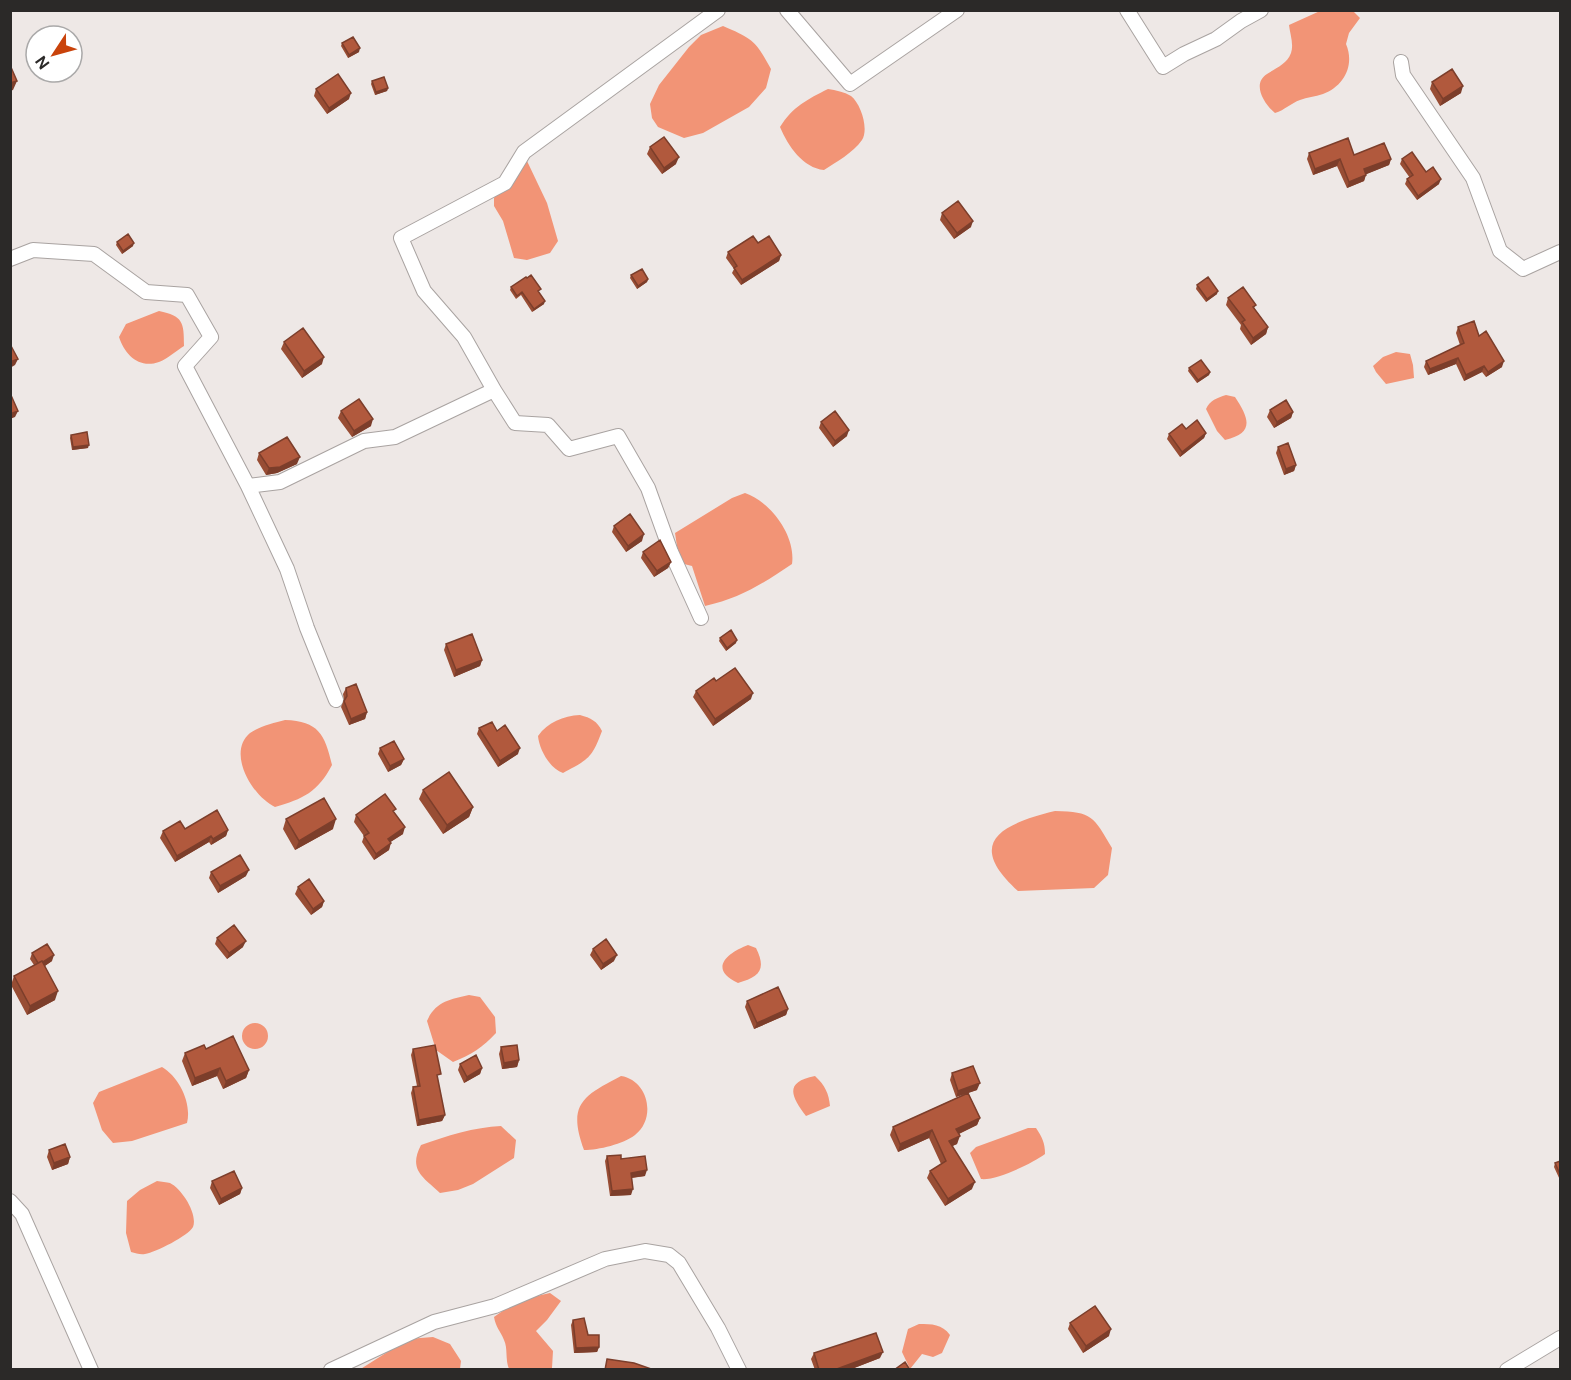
<svg xmlns="http://www.w3.org/2000/svg" width="1571" height="1380" viewBox="0 0 1571 1380" font-family="'DM Sans',sans-serif">
<style>
.water{fill:#f29476}
.lines{fill:none;stroke-linecap:round;stroke-linejoin:round}
.street-casing{stroke:#a9a3a1;stroke-width:16}
.street{stroke:#fff;stroke-width:14}
.wall{fill:#984d34}
.shaded-wall{fill:#7c3e2b}
.building{fill:#b1593d;stroke:#7c3e2b;stroke-width:1.5}
</style>
<rect width="100%" height="100%" fill="#eee8e6"/>
<path class="water" d="M1320 11H1353L1360 18 1349 33 1346 44C1355 65 1344 86 1323 94 1315 97 1307 97 1300 100 1291 103 1285 110 1275 113 1265 105 1251 84 1267 74 1276 68 1287 64 1291 53 1294 44 1290 34 1289 25Z
M723 26C753 39 755 40 771 69L766 88 749 107 703 133 684 138 658 127 652 118 650 104 659 85 689 47 701 35Z
M828 89C836 90 844 92 851 96 861 104 869 129 862 140 853 153 836 162 824 170 803 168 788 146 780 127 792 107 808 99 828 89Z
M527 161 547 203 558 241 550 253 527 260 514 258 503 221 494 206V198L498 190 510 184Z
M159 311C183 316 184 322 184 346 176 351 167 359 159 362 139 369 125 355 119 337L126 324Z
M1396 352 1410 354 1413 365 1414 378 1386 384 1376 372 1373 366 1383 357Z
M1226 395 1235 397C1249 418 1255 433 1225 440L1217 431 1206 409C1210 400 1217 398 1226 395Z
M745 493C771 502 796 536 792 564 762 584 741 598 705 606L692 566 684 564 678 553 675 533 732 498Z
M580 715C591 718 597 721 602 731 592 758 589 759 563 773 550 769 539 749 538 736 548 722 563 716 580 715Z
M285 720C319 721 325 735 332 765 318 792 303 799 275 807 253 797 226 753 250 733 260 726 274 723 285 720Z
M1055 811C1093 812 1093 816 1112 848L1108 875 1094 888 1018 891C964 842 1002 824 1055 811Z
M748 945 756 948C767 970 759 977 738 983 708 969 727 953 748 945Z
M469 995 480 997 495 1017 496 1033C483 1047 471 1055 453 1062L436 1050 427 1021C435 1002 450 999 469 995Z
M242 1036a13 13 0 1 1 26 0a13 13 0 1 1-26 0Z
M162 1067C179 1077 192 1103 187 1123L132 1141 113 1143 102 1130 93 1103 99 1092Z
M621 1076C648 1080 657 1118 635 1135 623 1144 599 1150 584 1150 567 1104 583 1096 621 1076Z
M815 1076C825 1085 829 1094 830 1106L806 1116C791 1096 784 1082 815 1076Z
M501 1126 516 1140 514 1158 473 1184 458 1190 440 1193C423 1177 408 1170 421 1145 446 1136 475 1127 501 1126Z
M1028 1128H1036C1042 1137 1045 1143 1045 1154 1033 1163 996 1181 981 1179L970 1153 976 1147Z
M157 1181C161 1182 167 1182 170 1183 182 1189 198 1214 193 1227 188 1236 156 1252 145 1254 140 1255 136 1253 131 1252L126 1233 127 1201 140 1190Z
M550 1293 561 1301 547 1320 536 1331 553 1351 552 1368 509 1369C505 1359 508 1348 504 1340 500 1330 496 1328 494 1317 511 1304 530 1297 550 1293Z
M919 1324C932 1324 942 1324 950 1335L942 1353 933 1357 922 1354 910 1369 902 1352 908 1329Z
M433 1337 450 1344 461 1361 460 1369 359 1370 408 1339Z"/>
<g class="lines">
<g class="street-casing">
<path id="street" d="M787 10 850 84 957 10
M1127 10 1163 67 1184 54 1216 39 1241 21 1261 10
M1401 62 1403 75 1473 178 1500 251 1523 269 1560 252
M10 259 33 250 94 254 146 292 187 295 211 337 185 366 248 486 280 482 364 441 395 437 494 390 515 423 548 425 569 449 618 436 648 488 671 552 701 618
M494 390 464 337 424 291 401 238 505 183 524 152 718 10
M248 486 287 569 307 628 336 700
M10 1201 22 1214 91 1370
M331 1370 434 1322 495 1306 605 1259 645 1251 669 1255 679 1263 718 1328 739 1370
M1507 1370 1560 1338"/>
</g>
<use href="#street" class="street"/>
</g>
<path class="wall" d="M342 43 359 52 348 58 341 46Z
M372 81 388 88 387 91 375 95 371 84Z
M1432 82 1461 93 1440 106 1430 89Z
M316 89 349 99 327 114 314 96Z
M650 147 676 164 662 174 647 154Z
M1309 153 1354 155 1391 159 1389 165 1366 174 1364 181 1347 188 1337 166 1313 175 1307 159Z
M1402 159 1426 172 1439 184 1417 200 1405 184 1407 179 1410 178 1400 164Z
M942 213 971 227 954 239 940 220Z
M117 242 133 246 122 254 116 245Z
M758 243 781 255 779 261 741 285 732 273 734 269 726 258 728 252Z
M631 275 648 279 647 282 637 289 630 278Z
M1197 285 1217 294 1206 302 1196 289Z
M511 287 539 293 544 304 532 312 521 295 516 299 510 290Z
M1228 298 1256 305 1254 308 1268 327 1266 334 1251 345 1240 329 1241 325 1226 305Z
M1458 327 1479 336 1502 367 1486 377 1482 372 1464 381 1456 364 1428 375 1424 367 1426 361 1460 345 1456 333Z
M284 342 322 364 302 378 281 349Z
M1189 368 1210 372 1209 375 1197 383 1188 371Z
M1270 410 1293 412 1291 418 1274 428 1267 417Z
M341 411 371 426 352 437 338 418Z
M821 422 847 436 833 447 819 428Z
M1206 433 1204 438 1180 457 1167 439 1169 434Z
M71 435 88 448 72 450 70 438Z
M1278 447 1296 465 1294 471 1284 475 1276 453Z
M259 453 297 464 277 473 266 475 257 460Z
M614 526 642 541 626 552 612 532Z
M643 552 671 562 668 568 654 577 641 558Z
M720 638 736 643 726 651 719 641Z
M446 644 482 660 480 666 454 677 444 650Z
M716 681 751 699 713 726 693 697 696 691Z
M346 688 367 712 365 719 349 725 341 707 344 700 343 694Z
M479 728 497 731 518 754 498 767 477 734Z
M380 748 404 759 401 765 388 772 378 754Z
M423 790 473 807 469 817 443 834 419 799Z
M394 813 403 834 390 842 389 850 374 860 362 842 364 836 354 822 356 815Z
M286 819 333 829 295 850 283 829Z
M185 829 228 830 226 836 211 845 209 842 175 862 160 838 163 831Z
M211 872 246 876 218 893 209 878Z
M298 887 324 901 322 907 311 915 295 894Z
M217 938 243 947 227 959 215 944Z
M593 949 614 961 601 970 590 955Z
M32 953 52 961 45 966 55 1000 27 1015 11 985 14 976 34 965 30 959Z
M747 1001 788 1009 786 1015 754 1029 745 1007Z
M501 1047 519 1060 517 1067 502 1069 499 1054Z
M206 1049 249 1070 246 1078 223 1089 217 1076 192 1086 182 1061 185 1053Z
M413 1049 438 1080 445 1115 442 1121 417 1126 411 1093 413 1087 417 1086 411 1055Z
M460 1064 482 1068 480 1074 464 1083 458 1070Z
M952 1073 977 1090 968 1093 980 1118 977 1125 959 1134 957 1144 952 1146 972 1189 945 1206 927 1178 930 1171 941 1164 929 1138 898 1152 890 1135 893 1127 965 1094 956 1097 950 1080Z
M49 1150 70 1157 68 1164 52 1170 47 1157Z
M607 1156 621 1159 645 1176 632 1178 631 1195 610 1196 605 1161Z
M1560 1161V1180L1554 1167 1555 1163Z
M212 1181 242 1188 240 1194 219 1205 210 1188Z
M573 1320 599 1347 597 1352 574 1353 571 1325Z
M1070 1323 1109 1336 1083 1353 1068 1329Z
M814 1353 880 1358 849 1370H815L811 1359Z"/>
<path class="shaded-wall" d="M360 48 359 52 348 58 349 55Z
M17 81 13 90 10 91V83Z
M1463 86 1461 93 1440 106 1443 99Z
M388 88 387 91 375 95 376 92Z
M351 93 349 99 327 114 329 108Z
M679 157 676 164 662 174 664 168Z
M1340 159 1337 166 1313 175 1315 169Z
M1391 159 1389 165 1362 176 1364 169Z
M1366 175 1364 181 1347 188 1349 182Z
M1441 179 1439 184 1417 200 1418 196Z
M973 221 971 227 954 239 957 233Z
M134 243 133 246 122 254 123 251Z
M781 255 779 261 741 285 742 280Z
M648 279 647 282 637 289 638 286Z
M1218 291 1217 294 1206 302 1207 299Z
M545 301 544 304 532 312 534 309Z
M1268 327 1266 334 1251 345 1253 338Z
M324 357 322 364 302 378 304 371Z
M1458 358 1456 364 1428 375 1430 369Z
M18 359 15 365 10 368V362Z
M1504 361 1502 367 1486 377 1488 372Z
M1484 366 1482 372 1464 381 1466 375Z
M1210 372 1209 375 1197 383 1198 380Z
M18 411 15 417 10 419V414Z
M1293 412 1291 418 1274 428 1277 422Z
M373 419 371 426 352 437 354 431Z
M849 430 847 436 833 447 835 441Z
M1206 433 1204 438 1180 457 1182 452Z
M89 445 88 448 72 450 73 447Z
M300 457 297 464 277 473 266 475 269 468Z
M1296 465 1294 471 1284 475 1286 469Z
M644 534 642 541 626 552 628 546Z
M671 562 668 568 654 577 657 571Z
M737 640 736 643 726 651 727 648Z
M482 660 480 666 454 677 456 670Z
M753 693 751 699 713 726 715 719Z
M367 712 365 719 349 725 351 719Z
M520 748 518 754 498 767 500 761Z
M404 759 401 765 388 772 390 766Z
M473 807 469 817 443 834 447 825Z
M336 819 333 829 295 850 299 841Z
M405 827 403 834 386 845 388 839Z
M228 830 226 836 211 845 213 839Z
M211 836 209 842 175 862 177 856Z
M391 843 389 850 374 860 376 854Z
M249 870 246 876 218 893 220 886Z
M324 901 322 907 311 915 313 909Z
M246 941 243 947 227 959 229 953Z
M54 955 52 961 37 971 39 964Z
M617 955 614 961 601 970 603 964Z
M58 991 55 1000 27 1015 30 1006Z
M788 1009 786 1015 754 1029 757 1023Z
M519 1060 517 1067 502 1069 504 1063Z
M220 1068 217 1076 192 1086 195 1078Z
M482 1068 480 1074 464 1083 467 1077Z
M249 1070 246 1078 223 1089 226 1081Z
M980 1083 977 1090 956 1097 958 1091Z
M445 1115 442 1121 417 1126 419 1120Z
M980 1118 977 1125 954 1136 956 1129Z
M932 1130 929 1138 898 1152 900 1144Z
M960 1136 957 1144 946 1149 949 1141Z
M70 1157 68 1164 52 1170 54 1163Z
M647 1170 645 1176 629 1178 631 1173Z
M975 1182 972 1189 945 1206 948 1199Z
M242 1188 240 1194 219 1205 221 1199Z
M633 1189 631 1195 610 1196 612 1191Z
M1111 1329 1109 1336 1083 1353 1086 1346Z
M599 1347 597 1352 574 1353 576 1348Z
M883 1352 880 1358 849 1370H834Z"/>
<path class="building" d="M353 37 360 48 349 55 342 43Z
M10 65 17 81 10 83Z
M1452 69 1463 86 1443 99 1432 82Z
M338 74 351 93 329 108 316 89Z
M384 77 388 88 376 92 372 81Z
M664 137 679 157 664 168 650 147Z
M1348 138 1354 155 1384 143 1391 159 1364 169 1366 175 1349 182 1340 159 1315 169 1309 153Z
M1412 152 1426 172 1433 167 1441 179 1418 196 1407 179 1413 175 1402 159Z
M958 201 973 221 957 233 942 213Z
M128 234 134 243 123 251 117 242Z
M753 236 758 243 769 236 781 255 742 280 734 268 737 266 728 252Z
M642 269 648 279 638 286 631 275Z
M531 275 541 289 538 291 545 301 534 309 522 292 517 296 511 287 526 277 527 278Z
M1208 277 1218 291 1207 299 1197 285Z
M1243 287 1256 305 1253 307 1268 327 1253 338 1242 322 1245 320 1228 298Z
M1474 321 1479 336 1486 331 1504 361 1488 372 1484 366 1466 375 1458 358 1430 369 1426 361 1464 343 1458 327Z
M303 328 324 357 304 371 284 342Z
M10 344 18 359 10 362Z
M1201 360 1210 372 1198 380 1189 368Z
M10 393 18 411 10 414Z
M359 399 373 419 354 431 341 411Z
M1286 400 1293 412 1277 422 1270 410Z
M835 411 849 430 835 441 821 422Z
M1197 420 1206 433 1182 452 1169 434 1182 424 1186 429Z
M87 432 89 445 73 447 71 435Z
M287 437 300 457 280 467 269 468 259 453Z
M1288 443 1296 465 1286 469 1278 447Z
M630 514 644 534 628 546 614 526Z
M660 540 671 562 657 571 643 552Z
M731 630 737 640 727 648 720 638Z
M472 634 482 660 456 670 446 644Z
M735 668 753 693 715 719 696 691 714 678 716 681Z
M356 684 367 712 351 719 344 701 347 696 346 688Z
M492 722 497 731 505 725 520 748 500 761 479 728Z
M394 741 404 759 390 766 380 748Z
M449 772 473 807 447 825 423 790Z
M385 794 396 809 393 811 405 827 388 839 391 843 376 854 364 836 369 833 356 815Z
M324 798 336 819 299 841 286 819Z
M217 810 228 830 213 839 211 836 177 856 163 831 180 821 185 829Z
M240 855 249 870 220 886 211 872Z
M309 879 324 901 313 909 298 887Z
M234 925 246 941 229 953 217 938Z
M606 939 617 955 603 964 593 949Z
M47 944 54 955 43 962 42 961 38 963 32 953Z
M42 961 58 991 30 1006 14 976Z
M778 987 788 1009 757 1023 747 1001Z
M233 1036 249 1070 226 1081 220 1068 195 1078 185 1053 204 1045 206 1049Z
M435 1045 441 1074 437 1075 445 1115 419 1120 413 1087 420 1086 413 1049Z
M517 1045 519 1060 504 1063 501 1047Z
M476 1055 482 1068 467 1077 460 1064Z
M973 1066 980 1083 958 1091 952 1073Z
M968 1093 980 1118 956 1129 960 1136 949 1141 975 1182 948 1199 930 1171 946 1161 932 1130 900 1144 893 1127Z
M65 1144 70 1157 54 1163 49 1150Z
M621 1155V1159L645 1156 647 1170 631 1173 633 1189 612 1191 607 1156Z
M1560 1161V1174L1555 1163Z
M234 1171 242 1188 221 1199 212 1181Z
M1095 1306 1111 1329 1086 1346 1070 1323Z
M584 1318 588 1335H599V1347L576 1348 573 1320Z
M876 1333 883 1352 834 1370H819L814 1353Z
M607 1359 634 1363 654 1370H605Z
M905 1362 910 1370H894Z"/>
<rect width="1571" height="1380" fill="none" stroke="#2b2928" stroke-width="24"/>
<g transform="translate(54 54) rotate(234)"><circle r="28" fill="#ffffff" stroke="#aaa9a9" stroke-width="1.5"/>
<path d="M0-4.5L10 22L0 15L-10 22Z" fill="#c9430b"/>
<text y="-9" font-size="16" font-weight="bold" text-anchor="middle" fill="#2b2928">N</text>
</g>
</svg>
